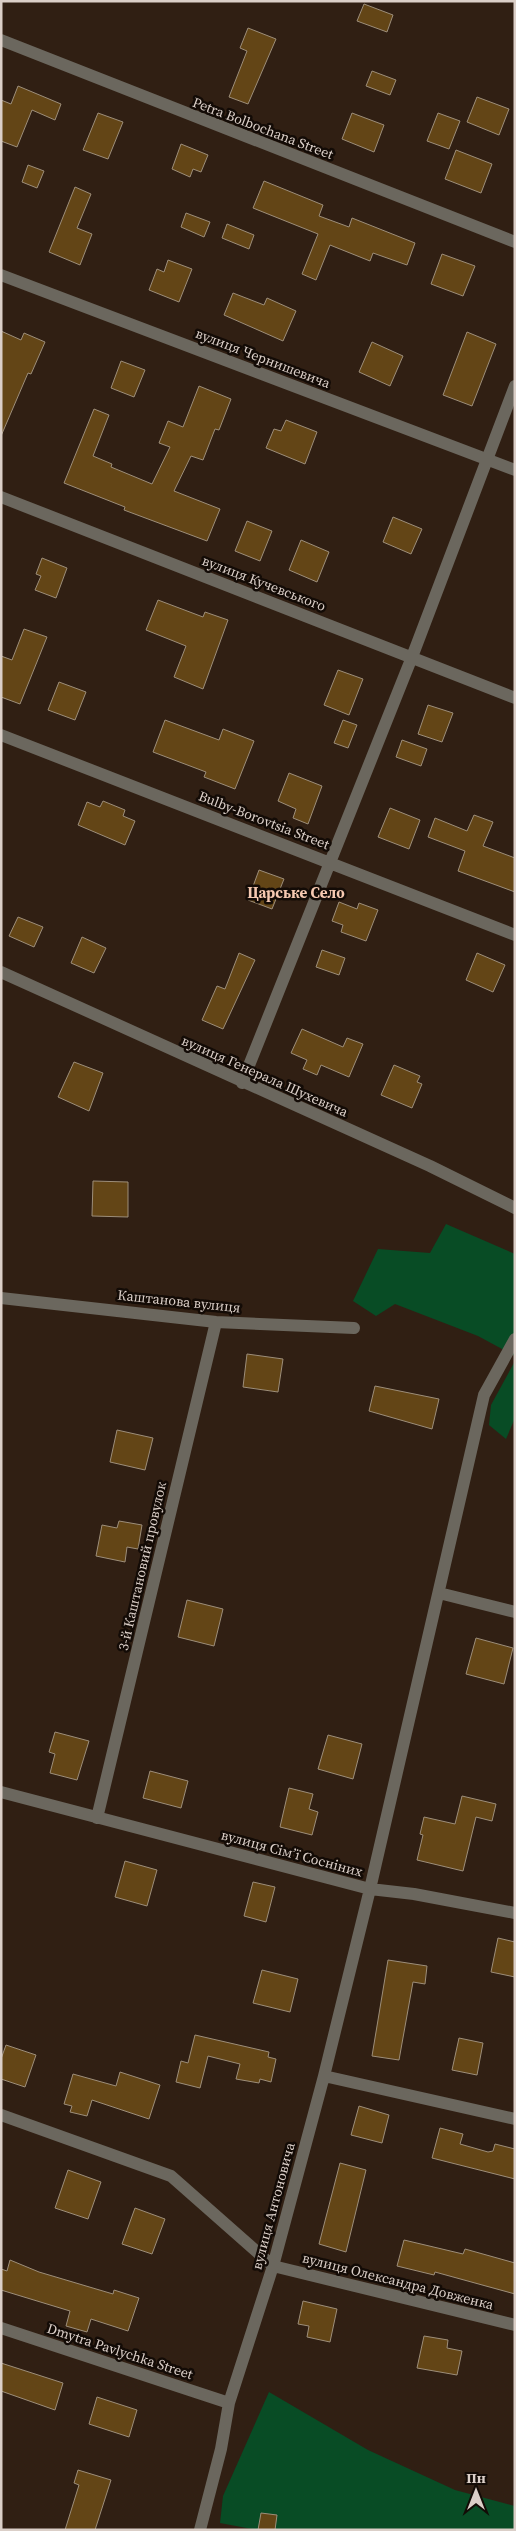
<svg xmlns="http://www.w3.org/2000/svg" width="516" height="2531" viewBox="0 0 516 2531" font-family="'Source Serif 4',serif">
<style>
.green{fill:#084c25}
.building{fill:#634516;stroke:#9d8e7a}
.lines{fill:none;stroke-linecap:round;stroke-linejoin:round}
.minor{stroke:#6b675e;stroke-width:12}
.labels{text-anchor:middle;stroke-width:5;stroke-linejoin:round;paint-order:stroke}
.street-label{font-size:14px;fill:#dbcfc8;stroke:#130b06}
.neighbourhood-label{font-size:15px;font-weight:bold;fill:#f6c9b1;stroke:#130b06}
</style>
<rect width="100%" height="100%" fill="#301f13"/>
<path class="green" d="M446 1224 515 1254V1356L478 1336 395 1304 376 1316 353 1301 378 1249 430 1253Z
M515 1361V1418L506 1439 489 1425 491 1405Z
M269 2392 368 2450 455 2490 515 2506V2530H258L220 2523 223 2496Z"/>
<path class="building" d="M364 4 393 15 387 32 357 21Z
M248 28 276 39 248 104 229 97 247 51 240 48Z
M372 71 396 80 390 95 366 86Z
M18 86 61 104 55 120 32 110 17 147 1 141V100L11 104Z
M477 97 509 109 499 135 467 122Z
M98 113 123 122 108 159 83 150Z
M352 113 384 125 374 152 342 139Z
M438 113 460 121 449 149 427 141Z
M181 144 208 155 201 172 193 169 190 177 172 169Z
M456 150 492 164 481 193 445 179Z
M28 165 44 171 37 188 22 182Z
M264 181 323 205 319 216 349 227 352 218 415 243 407 265 373 253 370 261 330 245 316 280 302 274 318 234 253 208Z
M75 187 91 194 77 228 92 234 80 265 49 252Z
M186 213 210 222 204 237 181 227Z
M227 224 254 235 249 249 222 238Z
M442 254 475 266 463 296 431 284Z
M168 260 192 269 179 302 149 290 157 269 164 272Z
M233 293 264 305 267 298 296 311 283 341 224 315Z
M1 331 21 340 24 333 45 342 31 374 28 373 1 436Z
M467 332 496 344 472 406 443 395Z
M372 342 403 356 390 386 359 372Z
M121 361 145 370 134 397 111 388Z
M199 386 231 399 219 430 215 429 203 460 191 456 174 491 220 509 207 541 124 510 125 507 64 483 94 409 109 415 93 456 112 464 111 467 152 484 170 447 159 443 168 421 183 427Z
M286 420 317 432 305 464 266 448 274 429 281 431Z
M393 517 422 529 411 554 383 542Z
M247 521 272 531 260 561 235 551Z
M301 540 329 552 317 582 289 570Z
M42 558 67 568 56 598 35 590 41 576 36 574Z
M158 600 203 617 205 612 228 620 203 689 174 677 186 646 146 630Z
M24 629 47 637 20 704 1 697V656L12 660Z
M338 670 363 679 349 715 324 705Z
M59 682 86 692 75 720 48 710Z
M428 705 453 713 442 742 418 734Z
M165 720 219 740 223 729 254 741 235 789 204 777 206 772 153 752Z
M343 720 357 725 348 748 334 743Z
M402 740 427 749 421 766 396 757Z
M289 773 322 786 308 824 293 818 296 809 278 801Z
M103 801 125 810 123 816 135 821 125 845 78 825 87 802 100 807Z
M390 808 420 820 409 849 378 837Z
M474 815 493 822 483 846 515 858V892L458 871 465 851 428 837 435 818 467 831Z
M259 870 284 879 272 909 248 900Z
M339 902 357 909 359 903 378 910 366 941 341 932 343 925 332 921Z
M18 917 43 927 34 947 9 936Z
M82 937 106 948 94 973 71 963Z
M322 950 345 958 339 975 316 967Z
M239 953 255 960 223 1029 202 1020 217 986 225 989Z
M477 953 505 965 493 992 466 980Z
M302 1029 343 1047 347 1038 363 1044 349 1077 321 1065 317 1075 303 1069 307 1060 291 1053Z
M74 1062 103 1073 89 1111 58 1097Z
M394 1065 420 1076 417 1082 422 1084 412 1108 381 1095Z
M93 1181 128 1182V1217L92 1216Z
M247 1354 283 1359 278 1392 243 1387Z
M375 1386 439 1399 432 1429 369 1411Z
M117 1430 153 1438 145 1470 110 1462Z
M119 1521 142 1525 138 1549 127 1547 125 1562 96 1556 102 1525 117 1528Z
M187 1600 223 1609 214 1646 178 1637Z
M476 1638 513 1648 504 1684 466 1674Z
M55 1732 89 1741 77 1780 50 1773 55 1754 49 1752Z
M328 1735 362 1744 353 1779 318 1769Z
M150 1771 188 1781 181 1808 143 1798Z
M289 1788 313 1794 309 1809 318 1812 312 1835 280 1827Z
M462 1796 496 1804 492 1821 476 1817 463 1871 417 1860 423 1835 420 1834 424 1817 455 1824Z
M125 1861 157 1870 147 1906 115 1897Z
M253 1882 275 1887 266 1922 244 1916Z
M498 1938 515 1942V1977L491 1972Z
M388 1960 427 1966 425 1984 413 1982 399 2060 372 2056Z
M262 1970 298 1979 290 2012 253 2003Z
M195 2035 269 2052 268 2057 276 2059 271 2082 260 2079 259 2083 236 2079 240 2064 208 2056 200 2088 176 2082 181 2061 188 2063Z
M459 2038 483 2043 477 2075 452 2070Z
M6 2045 36 2055 25 2087 1 2079V2059Z
M120 2072 160 2085 149 2119 92 2100 87 2116 70 2112 72 2106 64 2104 73 2074 116 2086Z
M359 2106 389 2115 382 2143 351 2135Z
M440 2128 463 2134 460 2144 488 2152 493 2151 495 2144 515 2149V2179L432 2158Z
M340 2163 366 2170 346 2252 319 2244Z
M68 2170 101 2182 88 2219 55 2208Z
M135 2208 165 2219 152 2254 122 2244Z
M404 2240 463 2254 465 2249 515 2263V2294L435 2272 434 2275 397 2266Z
M10 2260 39 2272 113 2294 114 2290 139 2298 128 2331 91 2319 87 2332 66 2326 70 2311 1 2290V2269L7 2271Z
M303 2301 337 2309 330 2342 307 2337 309 2326 298 2324Z
M424 2336 448 2340 447 2348 462 2351 457 2375 417 2368Z
M1 2363 63 2383 55 2410 1 2391Z
M97 2397 137 2410 129 2437 89 2424Z
M78 2470 111 2480 95 2530H65L79 2485 74 2483Z
M261 2513 277 2515 275 2530H258Z"/>
<g class="lines">
<path class="minor" d="M1 40 515 242
M1 275 515 470
M1 497 515 698
M1 735 515 935
M1 972 430 1166 515 1208
M242 1083 412 657 515 386
M1 1298 216 1322 354 1328
M439 1593 515 1612
M1 1792 370 1889 414 1894 515 1913
M97 1818 216 1322
M324 2076 515 2119
M1 2115 171 2176 273 2266 515 2325
M1 2328 229 2403
M200 2530 221 2449 229 2403 273 2266 324 2076 370 1889 484 1395 515 1339"/>
</g>
<g class="labels">
<g class="street-label">
<text transform="translate(263 128) rotate(21)" y="5">Petra Bolbochana Street</text>
<text transform="translate(263 358) rotate(21)" y="5">вулиця Чернишевича</text>
<text transform="translate(264 583) rotate(21)" y="5">вулиця Кучевського</text>
<text transform="translate(264 820) rotate(21)" y="5">Bulby-Borovtsia Street</text>
<text transform="translate(265 1076) rotate(24)" y="5">вулиця Генерала Шухевича</text>
<text transform="translate(179 1301) rotate(6)" y="5">Каштанова вулиця</text>
<text transform="translate(142 1566) rotate(-77)" y="5">3-й Каштановий провулок</text>
<text transform="translate(292 1853) rotate(15)" y="5">вулиця Сім’ї Сосніних</text>
<text transform="translate(273 2206) rotate(-75)" y="5">вулиця Антоновича</text>
<text transform="translate(398 2281) rotate(14)" y="5">вулиця Олександра Довженка</text>
<text transform="translate(120 2351) rotate(18)" y="5">Dmytra Pavlychka Street</text>
</g>
<g class="neighbourhood-label">
<text x="296" y="898">Царське Село</text>
</g>
</g>
<rect width="516" height="2531" fill="none" stroke="#dbcfc8" stroke-width="5"/>
<g transform="translate(476 2491)" stroke="#130b06" stroke-width="4" paint-order="stroke">
<path d="M0-4L9 19L0 12L-9 19Z" fill="#dbcfc8"/>
<text y="-8" font-size="14" font-weight="bold" text-anchor="middle" fill="#dbcfc8">Пн</text>
</g>
</svg>
